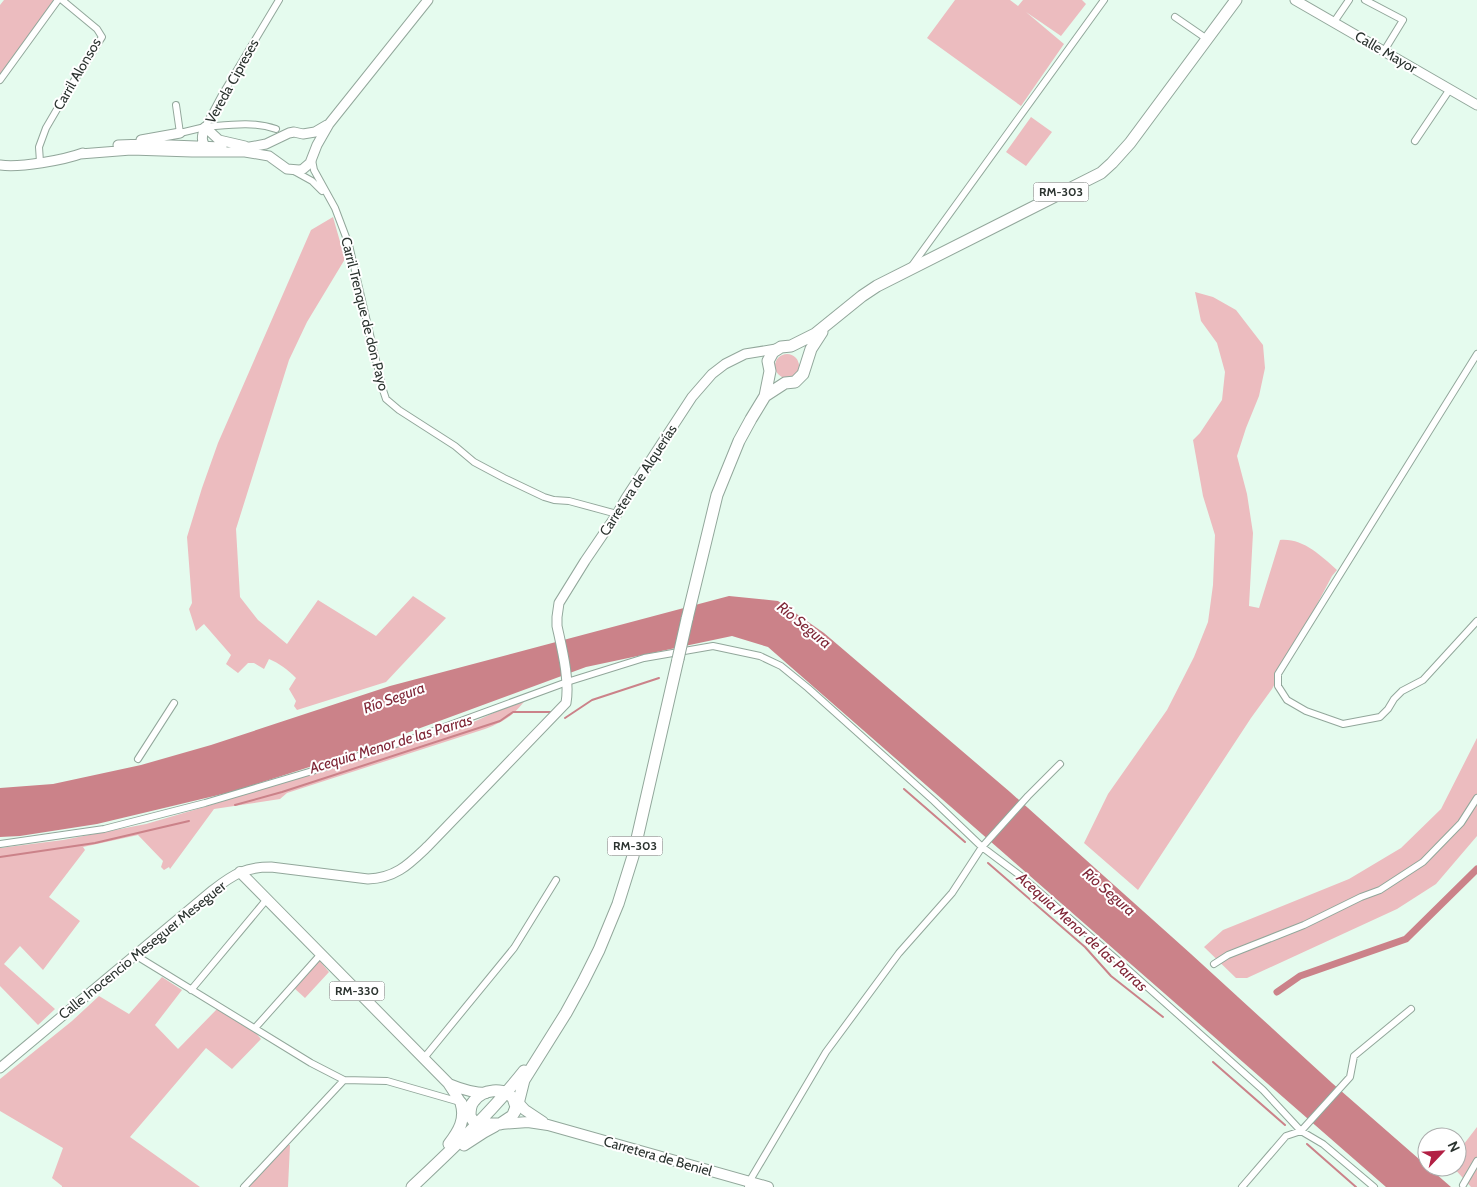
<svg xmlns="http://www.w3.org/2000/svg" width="1477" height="1187" viewBox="0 0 1477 1187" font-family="Cabin,sans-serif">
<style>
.green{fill:#ecbcbf}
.water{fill:#cb8289}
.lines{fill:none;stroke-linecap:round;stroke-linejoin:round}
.stream{stroke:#cb8289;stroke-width:2}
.canal{stroke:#cb8289;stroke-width:7}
.street-casing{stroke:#92a79b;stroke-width:8}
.secondary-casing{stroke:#92a79b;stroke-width:11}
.primary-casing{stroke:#92a79b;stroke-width:12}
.highway-casing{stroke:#92a79b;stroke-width:13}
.street{stroke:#fff;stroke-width:6}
.secondary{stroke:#fff;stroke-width:9}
.primary{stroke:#fff;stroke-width:10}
.highway{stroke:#fff;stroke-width:11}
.highway-bridge-casing{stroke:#92a79b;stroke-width:13;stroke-linecap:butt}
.highway-bridge{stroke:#fff;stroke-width:11}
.labels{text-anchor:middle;stroke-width:4;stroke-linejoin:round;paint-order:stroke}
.shield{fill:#fff;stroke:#6b706d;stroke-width:1}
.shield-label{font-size:12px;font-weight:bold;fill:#2b332f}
.street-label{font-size:14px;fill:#2b332f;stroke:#fff}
.water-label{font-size:15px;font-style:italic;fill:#7f2737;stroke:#fff}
</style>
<rect width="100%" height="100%" fill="#e5fbee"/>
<path class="green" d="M4 0H54L0 77V5Z
M955 0H1010L1018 6 1023 0H1082L1086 4 1061 36 1026 12 1064 44 1021 106 927 38Z
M1031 117 1052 132 1026 166 1006 152Z
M333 217 345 259 307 322 289 360 236 529 240 597 258 620 287 644 318 600 376 636 413 596 446 618 386 682 297 710 294 706 296 701 289 689 296 678C288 670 279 663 269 659L264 669 254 663H248L238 673 226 664 231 655 204 624 196 631 189 609 192 603 187 537 202 488 218 443 311 230Z
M1195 292 1213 297 1236 310 1263 345 1265 368 1259 396 1246 428 1237 456 1247 494 1253 533 1249 606 1259 608 1280 540C1303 538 1320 555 1337 570L1332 576 1272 689 1251 718 1138 890 1084 843 1108 794 1167 710 1194 657 1208 622 1213 585 1215 535 1203 496 1193 440 1200 433 1222 400 1225 372 1217 343 1201 321Z
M775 366a12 12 0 1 1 24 0a12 12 0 1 1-24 0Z
M527 698C513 716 505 721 485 729L287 793 280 799 214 809 170 869 169 867 164 870 161 867 163 861 138 835 83 847 85 850 49 897 80 921 43 970 20 946 4 964 55 1009 38 1025 0 986V848L63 840 146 824 211 805 354 758 469 724Z
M1477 738V836L1436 884 1397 909 1247 978H1236L1204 947 1223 930 1349 879 1401 848 1441 809Z
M319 960 329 972 305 998 294 988Z
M162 977 182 990 155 1025 178 1049 217 1009 254 1031 261 1039 232 1069 206 1048 130 1137 200 1187H62V1186L52 1178 63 1148 0 1111V1079L72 1021 99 996 129 1014Z
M1477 1127V1187H1471L1453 1167H1457V1153Z
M288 1145H290L288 1187H247Z"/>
<path class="water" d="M729 596 778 601 824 633 1010 792 1191 954 1332 1083 1451 1187H1386L768 647 732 636 586 667 347 755 231 792 97 824 20 836 0 837V788L53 784 141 765 211 745 390 686Z"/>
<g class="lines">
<path class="stream" d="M565 718 592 700 659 678
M904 789 965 842
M235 805 282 792 500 721 513 712H554
M0 857 95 843 189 821
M988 863 1085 947 1111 976 1163 1017
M1213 1062 1285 1125
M1307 1144 1356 1187"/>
<path class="canal" d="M1277 992 1300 976 1406 939 1477 869"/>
<g class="street-casing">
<path id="street" d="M1365 0 1403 20 1384 51
M1175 17 1207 39
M1334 22 1349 0
M0 80 58 0
M176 105 180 133 205 127
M276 129C253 121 229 125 205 127L222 95 279 0
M1415 141 1450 89
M312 160 314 170 335 208 349 245 383 390 386 399 399 410 455 446 474 462 504 478 544 497 554 500 569 501 617 514
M40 162 39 147 46 128 70 87 102 37 97 29 62 0
M294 171 312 181 322 191
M911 267 1104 0
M1477 354 1278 674V686L1287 700 1306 711 1343 724 1380 717 1388 709 1394 699 1402 691 1423 680 1477 621
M138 759 174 703
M0 844 104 829 205 803 319 769 417 737 567 682 644 658 713 646 760 656 781 666 808 688 934 801 982 847 1022 877 1116 959 1263 1090 1301 1131 1323 1144 1374 1187
M135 955 311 1063 344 1080 387 1081 460 1102
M1214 964 1228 955 1304 925 1361 897 1380 890 1423 862 1461 823 1477 798
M191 990 267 899
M255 1028 321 954
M424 1058 514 948 556 880
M1463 1185 1477 1161
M244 1187 344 1080
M748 1187 749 1182 826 1052 899 953 952 893 982 847 1028 796 1060 764
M1242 1187 1286 1136 1301 1131 1350 1077 1354 1056 1411 1009"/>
</g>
<g class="secondary-casing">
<path id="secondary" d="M1295 0 1477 105
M141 140 180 133
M118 145 145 144 222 147
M240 147H250L266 144 289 133 294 132 303 134 315 132 327 125
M208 148C200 143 202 135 205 127L219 140 245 146
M80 154 131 150 192 152H245L269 156 287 169 299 170 303 169 310 163 317 145 329 124 428 0
M0 165C20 168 64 160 83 153
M0 1068 213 890C234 874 245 867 271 867L368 879C396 878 409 864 428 846L566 703C570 680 562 649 557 626V617L559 603 585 561 617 514 626 498 692 397 712 374 725 364 745 354 776 349"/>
</g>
<g class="primary-casing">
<path id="primary" d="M240 872 448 1083 465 1109
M449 1084C461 1089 473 1093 486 1093
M514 1098 525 1110 543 1122
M500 1124 528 1122 548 1125 768 1187"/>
</g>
<g class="highway-casing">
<path id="highway" d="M765 396 770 371 768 361 773 352 781 347 791 346 815 334 862 296 877 286 1101 173 1112 163 1130 143 1236 0
M687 619 717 495 739 441 751 419 765 396 785 383 795 382 803 374 811 349 822 332
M514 1112 516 1107 513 1098C503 1087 483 1089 474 1101 470 1105 470 1110 470 1116L474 1122 483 1124H500L512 1116 517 1108 524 1080 566 1013 583 982 599 950 618 904 633 856 678 659
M449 1144C459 1131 466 1119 461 1103
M464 1145 484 1132 495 1126
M412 1187C451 1150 490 1114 524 1071"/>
</g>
<use href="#street" class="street"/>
<use href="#secondary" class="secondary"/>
<use href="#primary" class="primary"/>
<use href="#highway" class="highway"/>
<g class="highway-bridge-casing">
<path id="highway-bridge" d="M678 659 687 619"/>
</g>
<use href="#highway-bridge" class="highway-bridge"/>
</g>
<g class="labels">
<g class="shield">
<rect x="1033.5" y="182.5" width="55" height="19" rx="4"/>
<rect x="607.5" y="836.5" width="55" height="19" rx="4"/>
<rect x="329.5" y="981.5" width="55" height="19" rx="4"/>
</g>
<g class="shield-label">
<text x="1061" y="196">RM-303</text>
<text x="635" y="850">RM-303</text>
<text x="357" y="995">RM-330</text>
</g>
<g class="street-label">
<text transform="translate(1386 52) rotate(30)" y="5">Calle Mayor</text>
<text transform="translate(77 74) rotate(-60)" y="5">Carril Alonsos</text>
<text transform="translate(232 81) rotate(-61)" y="5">Vereda Cipreses</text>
<text transform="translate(365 314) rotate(76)" y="5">Carril Trenque de don Payo</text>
<text transform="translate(638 480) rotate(-57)" y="5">Carretera de Alquerías</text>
<text transform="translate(142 950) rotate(-39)" y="5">Calle Inocencio Meseguer Meseguer</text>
<text transform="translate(658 1156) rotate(16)" y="5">Carretera de Beniel</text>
</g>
<g class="water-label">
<text transform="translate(804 625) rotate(39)" y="5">Río Segura</text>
<text transform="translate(394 698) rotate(-20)" y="5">Río Segura</text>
<text transform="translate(391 744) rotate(-17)" y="5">Acequia Menor de las Parras</text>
<text transform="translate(1109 892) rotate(41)" y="5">Río Segura</text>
<text transform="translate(1082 932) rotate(42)" y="5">Acequia Menor de las Parras</text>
</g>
</g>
<g transform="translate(1442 1152) rotate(65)"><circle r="24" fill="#ffffff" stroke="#aaadac"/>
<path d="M0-4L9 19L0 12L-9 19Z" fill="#b22044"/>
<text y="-8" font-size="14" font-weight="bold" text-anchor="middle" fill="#2b332f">N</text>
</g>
</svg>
